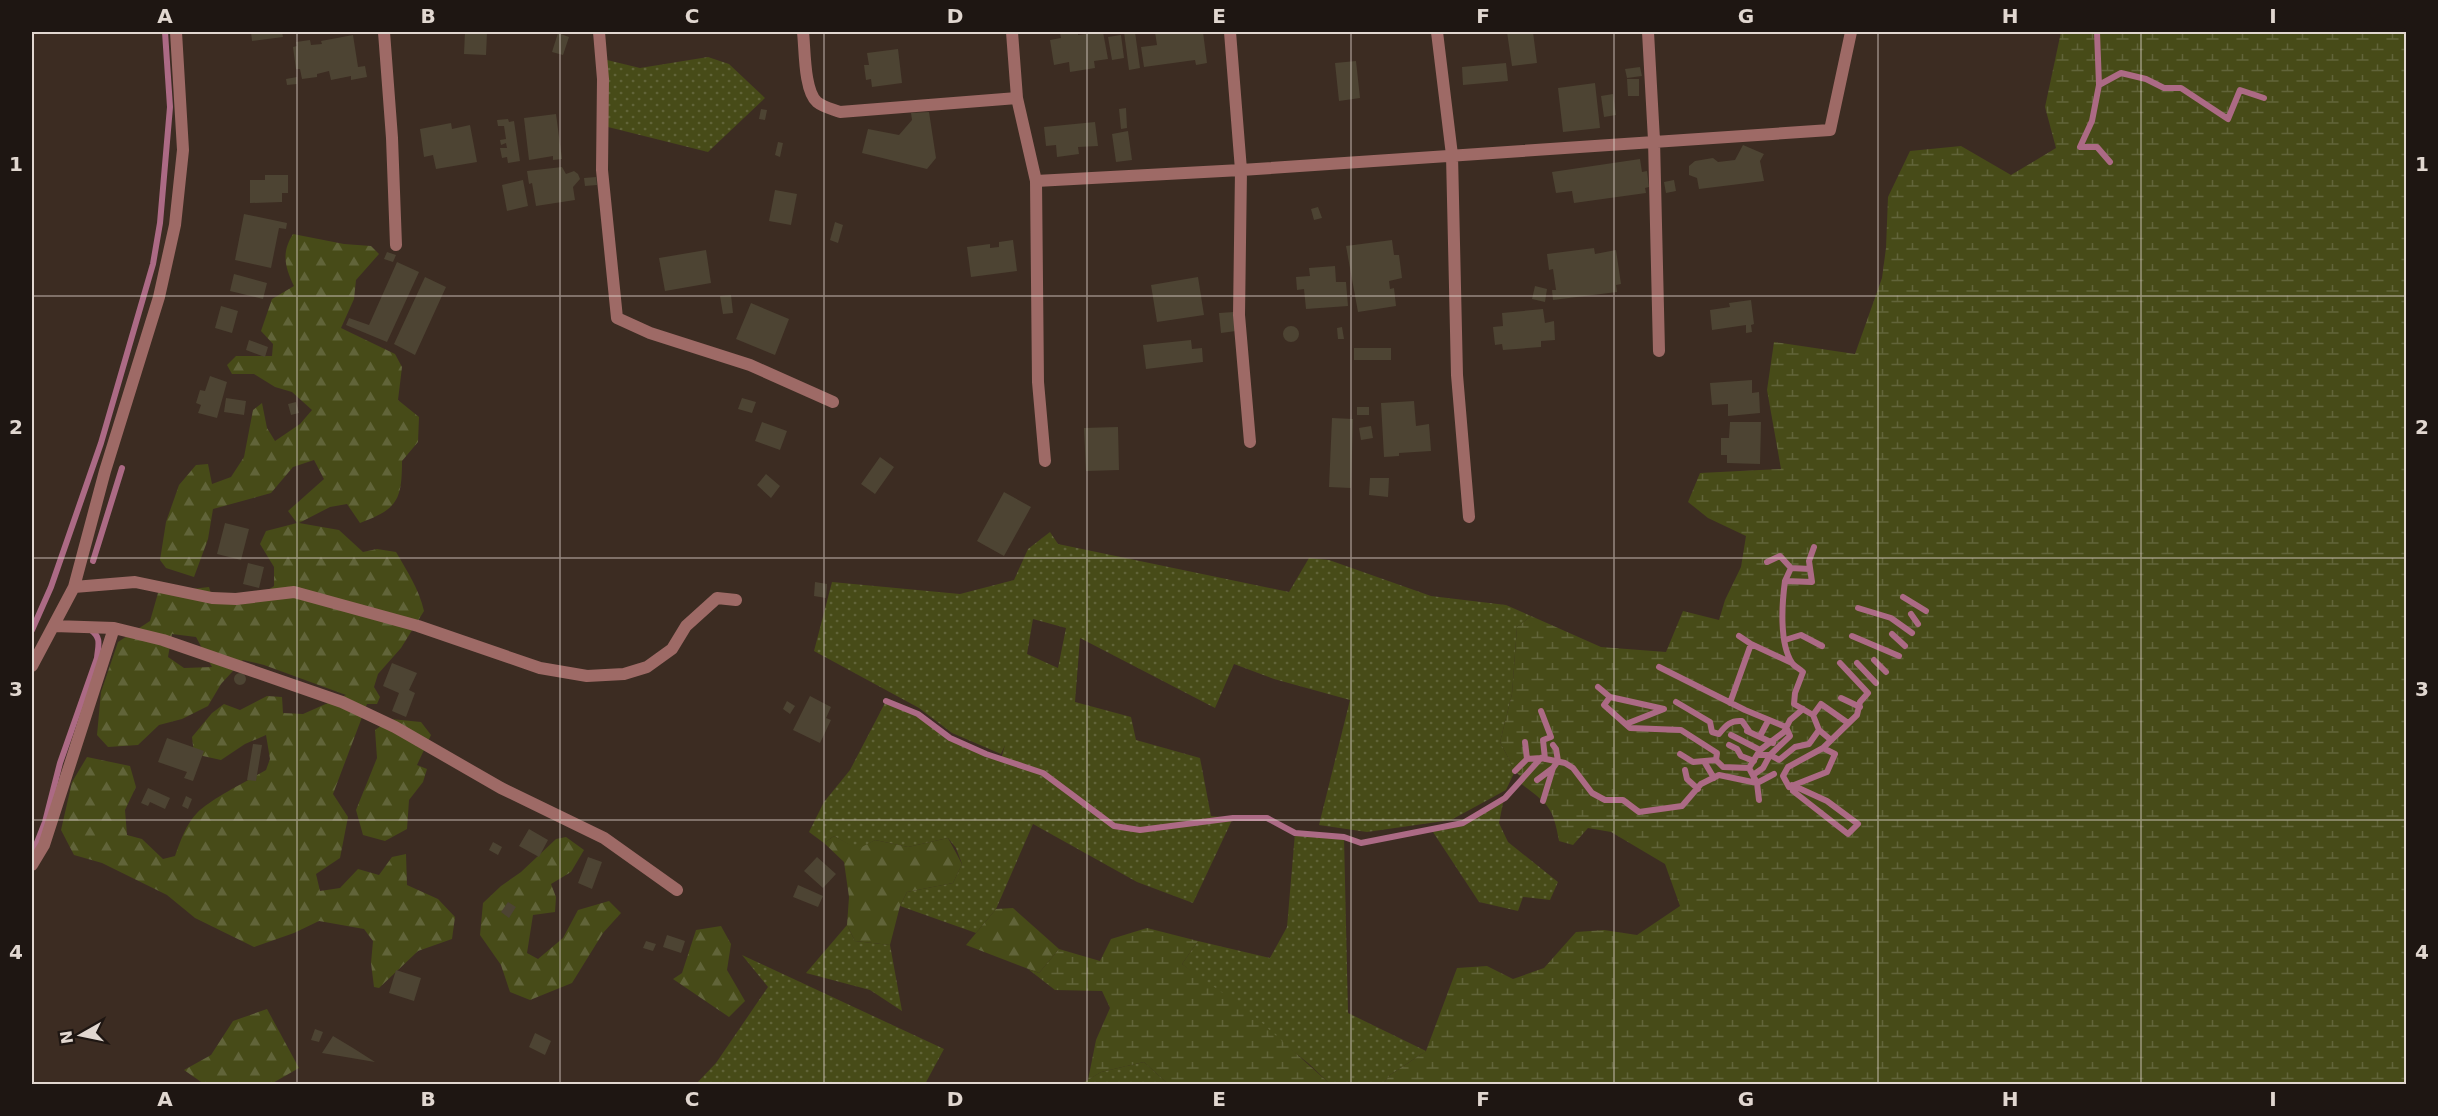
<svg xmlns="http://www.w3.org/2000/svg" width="2438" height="1116" viewBox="0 0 2438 1116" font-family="'DejaVu Sans',sans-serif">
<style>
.grass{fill:url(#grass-dots);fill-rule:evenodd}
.forest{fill:url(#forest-firs);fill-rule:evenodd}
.wetland{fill:url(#wetland-marsh)}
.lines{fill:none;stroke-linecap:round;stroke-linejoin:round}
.stream{stroke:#ac6a85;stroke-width:6}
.building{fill:#4d4433}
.minor{stroke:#9e6a66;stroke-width:12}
.grid{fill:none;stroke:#e1d7d0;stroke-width:1.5;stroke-opacity:0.55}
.neatline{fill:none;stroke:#e1d7d0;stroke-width:2}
.grid-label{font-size:20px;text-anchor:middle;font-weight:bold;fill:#e1d7d0}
</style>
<defs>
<pattern id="grass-dots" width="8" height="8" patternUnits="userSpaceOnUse" patternTransform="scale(1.5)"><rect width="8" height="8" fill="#474b18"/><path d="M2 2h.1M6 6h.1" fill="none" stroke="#616439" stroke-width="1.8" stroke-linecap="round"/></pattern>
<pattern id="forest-firs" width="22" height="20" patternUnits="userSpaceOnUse" patternTransform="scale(1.5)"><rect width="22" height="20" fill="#474b18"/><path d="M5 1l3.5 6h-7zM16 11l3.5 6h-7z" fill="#616439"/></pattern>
<pattern id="wetland-marsh" width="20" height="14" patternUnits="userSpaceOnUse" patternTransform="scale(1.5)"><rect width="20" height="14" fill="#474b18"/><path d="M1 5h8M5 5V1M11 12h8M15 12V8" fill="none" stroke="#616439"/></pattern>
</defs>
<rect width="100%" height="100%" fill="#3c2c22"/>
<path class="grass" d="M708 57 729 64 765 98 708 152 608 127 607 60 640 68Z
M1050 532 1058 544 1289 592 1309 558 1329 560 1431 596 1506 605 1531 616 1517 627 1512 694 1500 742 1515 771 1506 790 1451 820 1367 832 1319 825 1350 700 1274 679 1234 664 1215 708 1080 638 1075 702 1131 717 1136 740 1200 758 1211 816 1233 818 1193 903 1137 882 1033 824 996 909 976 933 900 906 907 892 953 883 962 864 956 848 948 838 908 847 875 840 858 850 834 836 824 843 809 832 824 802 850 770 886 701 918 714 950 738 1001 759 1005 745 1001 754 952 733 919 708 814 651 832 582 960 594 1014 580 1028 549ZM1033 619 1066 628 1058 668 1027 654Z
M1504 798 1499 823 1508 842 1558 882 1550 900 1523 897 1518 911 1479 902 1431 829 1463 823Z
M1295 833 1344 837 1348 1013 1426 1051 1390 1075 1383 1084H1330L1308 1063 1182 964 1198 941 1270 958 1287 927Z
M847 925 855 941 890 945 902 1011 870 990 806 973Z
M742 955 944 1049 925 1084H696L716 1063 768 987Z
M1144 1062 1168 1084H1081L1101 1072Z"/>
<path class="forest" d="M293 234 344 244 371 246 379 254 356 280 354 299 341 328 395 354 402 367 398 400 419 417 418 442 402 461C402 501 397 509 360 523L347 504 330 507 299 523 339 530 363 552 377 549 396 552C407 571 419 589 424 611L401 648 378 674 374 687 380 697 377 704H367L333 794 348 817 340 858 316 874 320 891 340 888 358 869 379 875 392 857 406 854 407 885 438 899 455 917 452 939 418 951 379 988 374 987 371 963 373 941 364 929 319 921 294 933 254 947 195 918 167 895 102 863 74 855 61 830 72 782 87 757 130 766 136 787 125 810 127 835 142 839 163 859 175 856C180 842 186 824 197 813 212 798 246 782 266 770L270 759 266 735 245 744 221 760 194 754 192 737 212 713 224 704 240 710 267 696 282 697 283 713 303 714 346 695 264 665 243 660 221 684 208 706 182 719 159 725 138 745 108 747 97 735 101 692 118 642 150 621 158 593 209 587 214 604 252 601 274 586V567L260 544 266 531 297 523 288 511 324 479 314 460 293 467 271 493 213 509 208 539 194 577 166 568 160 560 166 522 179 485 196 465 208 464 212 484 231 477 244 457 253 410 262 403 267 428 275 441 300 424 312 410 292 392 275 387 254 374H232L227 365 236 356H272L273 344 261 331 272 299 294 286C285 267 281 253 293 234ZM172 634 196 637 212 667 184 668 168 657Z
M391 719 421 722 431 735 417 765 427 769 423 782 409 800 407 829 385 841 363 835 356 810 377 758 375 730Z
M834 836 858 849 875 840 908 847 948 838 962 864 953 883 907 892 900 906 890 945 855 941 847 925 849 897 844 862 824 843Z
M566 837 584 850 571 872 551 884 556 897 555 912 533 915 527 953 538 959 563 938 578 910 609 901 621 913 603 933 572 983 530 1000 510 992 501 965 480 935 483 903 501 886 521 872 556 839Z
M1013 908 1059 949 1039 973 966 945 996 909Z
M721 926 731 944 727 970 745 1001 729 1017 673 979 682 973 696 930Z
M267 1009 299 1068 271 1084H204L184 1070 211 1055 233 1021Z"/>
<path class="wetland" d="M2061 32H2406V1084H1383L1390 1075 1426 1051 1457 968 1487 966 1513 979 1544 968 1576 932 1604 930 1637 935 1680 906 1665 864 1611 832 1588 828 1573 845 1559 841C1553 806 1548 804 1520 783V776L1515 771 1500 742 1512 694 1517 627 1531 616 1601 647 1666 652 1683 611 1719 620 1725 600 1741 567 1746 536 1708 518 1688 502 1700 473 1781 469 1767 390 1774 342 1855 354 1882 278 1886 248 1888 197 1910 151 1961 146 2011 175 2056 148 2045 107Z
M1147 928 1198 941 1182 964 1252 1014 1330 1084H1168L1144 1062 1101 1072 1088 1080 1096 1040 1110 1008 1102 991 1055 990 1028 969 1039 973 1059 949 1100 961 1111 939Z"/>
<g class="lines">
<path class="stream" d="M2097 32 2099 85 2121 73 2146 79 2164 88H2181L2228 119 2240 90 2264 98
M2099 85 2092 121 2080 147H2097L2110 162
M1814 547 1809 561 1812 582 1785 581C1782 603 1779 643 1792 663 1794 666 1800 669 1803 672L1795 693 1794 704 1813 715 1819 730 1831 740
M93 561 122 468
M1767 562 1780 556 1791 568 1785 581
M1791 568 1810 569
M1903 597 1926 611
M1858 608 1891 618 1912 633
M1911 614 1918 624
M32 630 51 587 101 443 153 264 160 223 170 107 165 32
M1892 634 1905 646
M1739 636 1751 644 1792 663
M1852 636 1899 656
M1785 640 1801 635 1822 646
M1874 660 1886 672
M1857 663 1876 683
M1659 667 1745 710 1786 727 1790 736 1770 755H1758
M1598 687 1610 697 1604 705 1630 728 1681 730 1717 753 1716 760 1723 767 1749 768
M1610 697 1664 709 1626 724
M1841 698 1860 707
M886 701 918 714 950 738 986 754 1043 773 1114 826 1140 830 1233 818H1267L1295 833 1344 837 1361 843 1463 823 1505 798 1541 758
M1676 702 1710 722 1712 732 1719 734C1726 725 1731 720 1742 721L1749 731
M1730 703 1751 644
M1541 711 1551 737 1543 740 1545 759
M1813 715 1821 704 1848 723
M1747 731 1773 743
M1731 735 1760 750
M1760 736 1768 721
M1525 742 1527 759
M1729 745 1737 749 1741 756 1754 761
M1680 754 1693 762 1716 760
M1705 763 1714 778
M1685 770 1687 779 1698 789
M1515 771 1527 759 1541 758 1565 763 1573 768 1592 793 1605 800H1623L1639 812 1682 806 1701 784 1719 775 1757 783 1774 774
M1753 775 1763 768 1770 755 1779 760 1795 747 1809 744 1819 730
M1537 780 1553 768
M1792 785 1827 801 1858 824 1848 834 1793 791
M1789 787 1827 772 1835 754 1823 748 1857 715 1860 702 1868 693 1840 663
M1789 787 1783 776 1788 767 1823 748
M1759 800 1757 783 1749 768 1760 750 1784 732 1790 720 1803 709
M1543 801 1553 768 1558 761 1556 749 1553 745
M32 855 45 822 60 763 97 658C98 646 102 638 91 630"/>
</g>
<path class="building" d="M251 32H282L283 37 252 41Z
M465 32H487L486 55 464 54Z
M1078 32V35L1103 32 1108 59 1094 61 1095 68 1070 72 1069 62 1054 65 1050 40 1061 38 1060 33Z
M1124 32H1135L1140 68 1129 70Z
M1155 32H1203L1207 63 1196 65 1195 60 1144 67 1141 47 1157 45Z
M1507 32H1533L1537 63 1512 66Z
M558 33 569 37 563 55 552 52Z
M353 35 358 67 365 66 367 77 351 80V76L331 80 329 71 317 74V77L302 79 300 69H296L293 47 297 46 296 42 310 40 311 45 322 44 321 41Z
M1121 35 1124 58 1112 60 1108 37Z
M898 49 902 83 872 87 871 79 866 80 864 65H869L867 53Z
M1356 61 1360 98 1339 101 1335 63Z
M1506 63 1508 81 1463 85 1462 67Z
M1640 67 1642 76 1627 78 1625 69Z
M297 77V84L287 85 286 79Z
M1627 79H1639V96H1628Z
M1595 83 1600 128 1563 132 1558 88Z
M1613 94 1616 115 1604 117 1601 96Z
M1126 108 1127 128 1121 129 1119 109Z
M761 109 767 110 765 120 759 119Z
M929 112 936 158 927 169 862 153 868 129 899 135 912 120 911 113Z
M556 114 562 159 553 160V156L529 160 524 118Z
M508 119 509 122 514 121 520 161 508 163 507 157 502 158 500 148H507L506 143 501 145 500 140 506 139 504 126H498L497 120Z
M1095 122 1098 146 1078 147 1079 154 1057 157 1056 145 1046 146 1044 127Z
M451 123 452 129 470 125 477 162 436 169 433 155 424 157 420 129Z
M1128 131 1132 160 1116 162 1112 134Z
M778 142 783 143 780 157 775 155Z
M1743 145 1764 154 1760 161 1764 181 1699 189 1697 178 1689 175V166L1695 161 1713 158 1718 162 1735 160Z
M1640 159 1642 172 1647 171 1649 187 1645 188 1646 193 1574 203 1572 191 1556 193 1552 172Z
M562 167 566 174 574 171 578 174 580 179 573 187 575 200 536 206 532 183 529 184 527 171Z
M265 175H288V193H282V202L250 203V180H265Z
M596 177 597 185 585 186 584 178Z
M523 180 528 206 507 211 502 185Z
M1674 180 1676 191 1666 193 1664 182Z
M775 190 797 194 791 225 769 221Z
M1318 207 1322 218 1314 220 1311 209Z
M244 214 287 223 286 229 279 228 271 268 235 260Z
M835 222 843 225 838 243 830 240Z
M1013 240 1017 271 971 277 967 247 990 244V248L999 247V242Z
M1392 240 1394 255H1399L1402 278 1389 281 1390 289 1394 288 1396 306 1358 312 1346 246Z
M1594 248 1595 254 1616 250 1621 284 1616 285 1617 292 1553 300 1552 290H1556L1553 269 1549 270 1547 254Z
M706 250 711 283 665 291 659 258Z
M387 252 396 255 393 262 384 259Z
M397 262 419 272 387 342 346 325 349 318 369 325Z
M1335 266 1336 282H1346L1348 306 1306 309 1304 289 1297 290 1296 277 1310 276 1309 268Z
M234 274 267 283 263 299 230 291Z
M425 277 446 287 415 355 394 344Z
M1198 277 1204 315 1157 322 1151 285Z
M1535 286 1547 289 1545 302 1532 299Z
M731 295 733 313 723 314 720 296Z
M1751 300 1754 324 1751 325 1752 332 1746 333V325L1712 330 1710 310 1730 307 1729 303Z
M751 303 789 319 775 355 736 339Z
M221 306 238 311 232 333 215 328Z
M1543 309 1545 323 1554 321 1555 340 1541 341V347L1503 350 1502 344 1495 345 1493 327 1503 326 1502 313Z
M1234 312 1236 331 1221 333 1219 313Z
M1283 334a8 8 0 1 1 16 0a8 8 0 1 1-16 0Z
M1342 327 1344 339H1338L1337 328Z
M249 340 268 347 265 357 246 350Z
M1191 340 1192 349 1202 348 1203 362 1146 369 1143 345Z
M1354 348H1391V360H1354Z
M210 376 227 382 217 418 198 413 201 405 196 403 200 390 205 391Z
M1752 380V393L1759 392 1760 413 1728 416V404L1712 405 1710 383Z
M226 398 246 401 244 415 224 412Z
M742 398 756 402 752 413 738 409Z
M1414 401 1416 426 1429 424 1431 451 1399 453V456L1384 457 1381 403Z
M296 402 299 413 291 415 288 404Z
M1357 407H1369V415H1357Z
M1332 418 1353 419 1351 488 1329 487Z
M762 422 787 431 780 450 755 441Z
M1730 422H1761L1760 464 1727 463V455H1721V438H1729Z
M1371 426 1373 438 1361 440 1359 428Z
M1118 427 1119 470 1086 471 1084 428Z
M880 457 894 467 875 494 861 484Z
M766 474 780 486 771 498 757 485Z
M1370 478H1389L1388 497 1369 495Z
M1004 492 1031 507 1004 556 977 541Z
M225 523 249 529 241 560 217 554Z
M248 563 264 567 259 588 243 584Z
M815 582 827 584 826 598 814 596Z
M392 663 417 673 409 690 415 693 406 717 392 711 399 693 383 686Z
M234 679a6 6 0 1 1 12 0a6 6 0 1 1-12 0Z
M810 696 831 707 826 718 831 720 820 743 793 730Z
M787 701 795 706 790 714 783 709Z
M167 738 204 751 193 781 184 778 187 772 158 762Z
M253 744 262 745 256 781 247 780Z
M148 788 170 798 165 809 150 802 148 806 141 803Z
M186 796 192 799 188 809 182 806Z
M529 829 548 840 539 857 519 846Z
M493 842 502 847 498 855 489 850Z
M588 857 602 862 592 889 578 883Z
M817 857 836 874 823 888 804 871Z
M798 885 823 896 818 907 793 897Z
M508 902 516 907 509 918 501 912Z
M667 935 685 941 681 953 663 947Z
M646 941 656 944 653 951 643 948Z
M396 970 421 978 414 1001 389 993Z
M315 1029 323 1032 319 1042 311 1040Z
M535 1033 551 1041 545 1055 529 1047Z
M333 1036 353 1048 375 1062 322 1053Z"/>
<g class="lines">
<path class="minor" d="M384 32 392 138 396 245
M599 32 603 79 602 170 617 318 650 333 750 365 833 402
M803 32C805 49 804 91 817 102 823 107 832 109 840 112L1017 98
M1012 32 1017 98 1036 181 1038 382 1045 461
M1230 32 1241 170 1239 315 1250 442
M1437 32 1452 155 1457 375 1469 517
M1648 32 1654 140 1659 351
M1036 181 1241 170 1830 130 1851 32
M74 587 135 582 212 598 236 599 294 592 418 626 540 668 587 676 624 674 647 667 672 649 686 626 717 598 736 600
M54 626 114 628 163 640 342 702 395 727 501 788 604 838 677 890
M32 666 74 587 105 471 159 297 175 225 183 150 176 32
M32 865 44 845 114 628"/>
</g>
<path class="grid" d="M297 32V1084M560 32V1084M824 32V1084M1087 32V1084M1351 32V1084M1614 32V1084M1878 32V1084M2141 32V1084M32 296H2406M32 558H2406M32 820H2406"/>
<rect width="2438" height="1116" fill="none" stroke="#1e1612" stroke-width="66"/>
<g transform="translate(81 1035) rotate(261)" stroke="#1e1612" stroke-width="4.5" paint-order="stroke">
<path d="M0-4.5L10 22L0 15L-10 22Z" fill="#e1d7d0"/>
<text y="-9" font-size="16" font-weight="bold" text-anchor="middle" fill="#e1d7d0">N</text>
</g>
<rect x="33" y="33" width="2372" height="1050" class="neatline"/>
<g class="grid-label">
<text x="165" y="23">A</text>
<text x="428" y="23">B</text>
<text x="692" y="23">C</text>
<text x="955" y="23">D</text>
<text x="1219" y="23">E</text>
<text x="1483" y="23">F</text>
<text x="1746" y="23">G</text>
<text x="2010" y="23">H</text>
<text x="2273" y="23">I</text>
<text x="16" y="171">1</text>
<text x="2422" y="171">1</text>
<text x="16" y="434">2</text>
<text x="2422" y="434">2</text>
<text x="16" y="696">3</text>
<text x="2422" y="696">3</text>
<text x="16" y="959">4</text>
<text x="2422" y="959">4</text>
<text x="165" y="1106">A</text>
<text x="428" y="1106">B</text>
<text x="692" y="1106">C</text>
<text x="955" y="1106">D</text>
<text x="1219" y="1106">E</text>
<text x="1483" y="1106">F</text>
<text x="1746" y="1106">G</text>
<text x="2010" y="1106">H</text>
<text x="2273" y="1106">I</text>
</g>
</svg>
